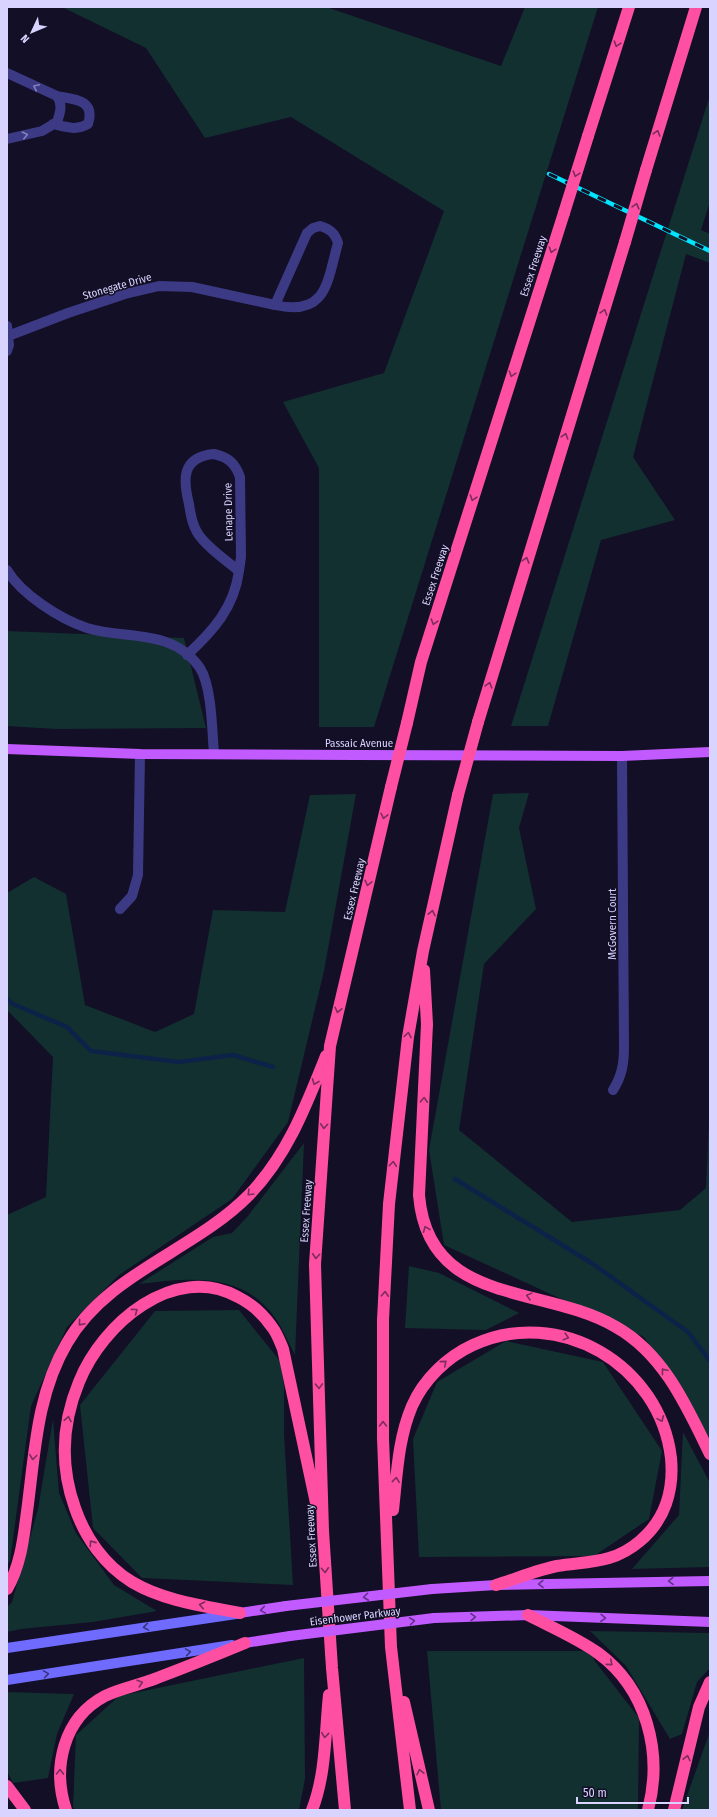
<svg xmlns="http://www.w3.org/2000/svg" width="717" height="1817" viewBox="0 0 717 1817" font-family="'Fira Sans Condensed',sans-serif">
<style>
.green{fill:#12302f}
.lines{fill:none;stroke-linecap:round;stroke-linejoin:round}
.stream{stroke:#0c2248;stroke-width:4.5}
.street{stroke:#3d3a85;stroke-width:10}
.secondary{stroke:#6f6bff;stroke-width:10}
.primary{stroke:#c25bff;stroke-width:10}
.highway{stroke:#ff4fa3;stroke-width:12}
.rail-casing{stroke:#00e5ff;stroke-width:4.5}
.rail{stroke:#130f26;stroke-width:3;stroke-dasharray:9;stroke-linecap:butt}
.primary-bridge{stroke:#c25bff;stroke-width:10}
.highway-bridge{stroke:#ff4fa3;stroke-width:12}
.oneway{stroke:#7d2c5e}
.oneway2{stroke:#837fbc}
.oneway3{stroke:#623188}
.oneway4{stroke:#38347d}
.labels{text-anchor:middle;stroke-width:3;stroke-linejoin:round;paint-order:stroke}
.street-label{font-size:11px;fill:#d9d4ff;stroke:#130f26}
</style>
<rect width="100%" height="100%" fill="#130f26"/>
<path class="green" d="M62 7H326L501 66 525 7H598L374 727H319V468L283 402 384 373 444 211 291 117 205 138 146 48Z
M710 95V202L701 230 710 234V263L686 254 633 457 675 520 601 540 548 726H511Z
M7 631 184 638 206 728 56 729 7 726Z
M529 793 519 828 536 909 484 964 459 1130 572 1222 680 1210 706 1188 710 1096V1439L644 1337 444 1245 429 1150 493 794Z
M356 794 324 971 288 1122 232 1199 119 1275 67 1327 31 1406 10 1561 7 1565V1215L46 1197 53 1057 7 1010V893L34 877 66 894 85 1005 155 1032 194 1014 213 910 285 912 310 795Z
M304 1143 295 1355C289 1344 284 1332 278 1322 245 1271 191 1278 139 1284L213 1237 232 1233 247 1217Z
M409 1266 439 1273 519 1313 486 1330 405 1328Z
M239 1310 280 1361 284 1386V1434L293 1585 142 1578 93 1528 80 1405 155 1311Z
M506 1341 603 1362 662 1451 649 1519 594 1556 419 1557 413 1439 437 1382Z
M53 1419 59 1493 76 1533 114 1585 157 1611 93 1622 21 1629 7 1632V1607L12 1602 38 1509Z
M683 1432 710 1483V1567L632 1569 679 1515Z
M590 1631 710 1633V1668L697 1682 682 1734 670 1739 626 1666Z
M427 1651H594V1660L639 1718 638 1810H441Z
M304 1658 305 1779 299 1810H76L73 1807 76 1735 119 1696Z
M7 1692 74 1694 57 1734 48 1778 13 1783 7 1771Z
M710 1731V1810H682Z"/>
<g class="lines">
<path class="stream" d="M7 999 13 1004 67 1027 91 1051 179 1062 233 1055 273 1067
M455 1179 593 1264 688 1332 710 1361"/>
<path class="street" d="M7 73 57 96C63 105 60 113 57 122L42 131 7 139
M53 124C66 127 76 131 88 124 96 99 73 99 56 96
M320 226C330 229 335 233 338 243 327 282 327 317 275 305L307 233 313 228Z
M7 326 9 345 7 351
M8 336 68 313 125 294 159 286 192 287 275 305
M214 454C228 457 235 463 240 477L241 557 239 571C227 561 212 551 202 539 193 529 191 517 189 504 183 480 181 457 214 454Z
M7 570C21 594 60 619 87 628 126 640 173 628 200 668 212 687 212 731 214 754
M187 655C213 631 234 608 239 571
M120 909 132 896 138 875 140 754
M613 1090C622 1076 624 1063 624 1047L622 756"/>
<path class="secondary" d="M7 1648 236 1614
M7 1680 232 1645"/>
<path class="primary" d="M7 749 140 754 356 755 622 756 710 752
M432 1589 496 1585 710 1581
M240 1613 286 1606
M434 1618 528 1615 710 1622
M245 1643 290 1636"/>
<path class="highway" d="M588 136 629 7
M646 170 696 7
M478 722 625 242
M407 723 421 662 564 213
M424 970 427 1024 419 1195C428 1307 543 1284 616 1327 664 1354 687 1407 710 1454
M393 1510C397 1474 398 1439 412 1406 424 1379 447 1357 473 1345 559 1305 660 1365 671 1458 674 1490 665 1520 640 1541 613 1564 589 1561 557 1566 537 1570 516 1579 496 1585
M7 1589C22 1563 24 1533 28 1504 35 1448 38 1392 67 1343 107 1273 194 1251 249 1195 287 1156 306 1106 326 1056
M240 1613C204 1606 164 1601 132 1582 104 1565 85 1537 75 1508 60 1466 62 1423 79 1382 102 1324 174 1262 238 1297 252 1304 263 1314 272 1327 277 1333 280 1342 283 1349L316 1503
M528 1615C551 1627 577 1638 598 1653 647 1689 663 1753 648 1810
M404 1702 429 1810
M7 1786 25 1810
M66 1810C52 1768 63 1718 105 1696 121 1688 140 1685 157 1678 186 1667 216 1655 245 1643
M312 1810C326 1775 325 1733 329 1695
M345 1810 332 1668 323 1531 315 1264 330 1046 391 787
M410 1810 391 1647 383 1438V1320L389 1204 408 1037 423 951 458 795
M674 1810 699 1707 710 1682"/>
<g class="rail-casing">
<path id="rail" d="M549 174 710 251"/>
</g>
<use href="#rail" class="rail"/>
<path class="primary-bridge" d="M286 1606 432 1589
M290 1636 434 1618"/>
<path class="highway-bridge" d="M564 213 588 136
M625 242 646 170
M391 787 407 723
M458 795 478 722"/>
</g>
<defs><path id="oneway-chevron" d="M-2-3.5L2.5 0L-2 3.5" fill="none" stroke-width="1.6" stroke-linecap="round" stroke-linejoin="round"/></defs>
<g class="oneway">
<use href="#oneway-chevron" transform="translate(617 44) rotate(108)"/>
<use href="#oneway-chevron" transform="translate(657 133) rotate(-73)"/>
<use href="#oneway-chevron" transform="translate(576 174) rotate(108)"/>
<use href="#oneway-chevron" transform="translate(636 206) rotate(-74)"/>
<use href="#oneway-chevron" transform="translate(552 250) rotate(108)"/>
<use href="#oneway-chevron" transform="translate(604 312) rotate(-73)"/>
<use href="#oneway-chevron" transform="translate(512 374) rotate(108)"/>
<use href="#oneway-chevron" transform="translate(565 436) rotate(-73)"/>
<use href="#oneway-chevron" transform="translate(473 498) rotate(108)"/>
<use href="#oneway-chevron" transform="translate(526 560) rotate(-73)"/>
<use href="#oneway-chevron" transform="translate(434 622) rotate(108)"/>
<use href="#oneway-chevron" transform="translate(489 685) rotate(-74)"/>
<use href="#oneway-chevron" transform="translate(384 816) rotate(103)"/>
<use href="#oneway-chevron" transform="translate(368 883) rotate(103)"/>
<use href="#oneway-chevron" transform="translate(432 913) rotate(-78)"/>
<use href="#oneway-chevron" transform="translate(338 1010) rotate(103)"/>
<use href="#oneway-chevron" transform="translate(408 1035) rotate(-81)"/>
<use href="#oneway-chevron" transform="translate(315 1082) rotate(112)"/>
<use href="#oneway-chevron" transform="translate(424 1100) rotate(-87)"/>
<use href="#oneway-chevron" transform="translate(324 1126) rotate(94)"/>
<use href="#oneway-chevron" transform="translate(393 1164) rotate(-85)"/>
<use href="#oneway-chevron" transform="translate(250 1193) rotate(134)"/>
<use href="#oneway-chevron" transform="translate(426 1229) rotate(-112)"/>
<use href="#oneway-chevron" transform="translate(316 1256) rotate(94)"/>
<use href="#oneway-chevron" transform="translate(385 1294) rotate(-87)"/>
<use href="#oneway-chevron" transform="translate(529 1296) rotate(-165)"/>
<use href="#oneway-chevron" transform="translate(135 1311) rotate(-37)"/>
<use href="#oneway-chevron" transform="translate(81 1323) rotate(131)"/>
<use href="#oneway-chevron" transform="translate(566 1337) rotate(15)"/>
<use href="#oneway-chevron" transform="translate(444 1363) rotate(-41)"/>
<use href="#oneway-chevron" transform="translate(664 1371) rotate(-128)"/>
<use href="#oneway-chevron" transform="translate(319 1386) rotate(88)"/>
<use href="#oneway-chevron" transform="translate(68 1419) rotate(-79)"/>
<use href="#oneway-chevron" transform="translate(661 1419) rotate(66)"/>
<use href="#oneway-chevron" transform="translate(383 1424) rotate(-90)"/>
<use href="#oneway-chevron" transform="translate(33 1457) rotate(97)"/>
<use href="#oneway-chevron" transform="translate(396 1480) rotate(-84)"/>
<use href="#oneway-chevron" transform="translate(92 1543) rotate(-125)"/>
<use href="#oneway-chevron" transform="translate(325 1570) rotate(86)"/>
<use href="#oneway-chevron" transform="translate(202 1605) rotate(-168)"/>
<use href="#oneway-chevron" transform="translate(610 1663) rotate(41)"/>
<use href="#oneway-chevron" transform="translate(140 1683) rotate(-17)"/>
<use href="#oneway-chevron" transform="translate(325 1735) rotate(96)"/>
<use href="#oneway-chevron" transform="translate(687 1758) rotate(-77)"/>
<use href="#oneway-chevron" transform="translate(60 1772) rotate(-89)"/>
<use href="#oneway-chevron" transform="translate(420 1772) rotate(-103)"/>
</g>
<g class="oneway2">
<use href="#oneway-chevron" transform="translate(36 87) rotate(-155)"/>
<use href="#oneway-chevron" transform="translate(25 135) rotate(-13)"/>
</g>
<g class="oneway3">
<use href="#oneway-chevron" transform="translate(671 1581) rotate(179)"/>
<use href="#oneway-chevron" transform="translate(541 1584) rotate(179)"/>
<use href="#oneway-chevron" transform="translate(366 1597) rotate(173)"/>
<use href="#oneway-chevron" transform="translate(263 1610) rotate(171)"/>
<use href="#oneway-chevron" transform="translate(473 1617) rotate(-2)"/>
<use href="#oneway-chevron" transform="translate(603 1618) rotate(2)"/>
<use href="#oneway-chevron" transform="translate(412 1621) rotate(-7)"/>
</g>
<g class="oneway4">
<use href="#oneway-chevron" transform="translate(146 1627) rotate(171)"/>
<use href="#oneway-chevron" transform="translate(188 1652) rotate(-9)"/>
<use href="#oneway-chevron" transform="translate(46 1674) rotate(-9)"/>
</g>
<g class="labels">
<g class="street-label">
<text transform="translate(533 266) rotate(-72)" y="4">Essex Freeway</text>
<text transform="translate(117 286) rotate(-16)" y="4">Stonegate Drive</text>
<text transform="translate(228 512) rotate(-91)" y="4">Lenape Drive</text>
<text transform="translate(435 575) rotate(-72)" y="4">Essex Freeway</text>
<text x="359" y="747">Passaic Avenue</text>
<text transform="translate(354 889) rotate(-77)" y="4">Essex Freeway</text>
<text transform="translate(612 924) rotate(-90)" y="4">McGovern Court</text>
<text transform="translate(306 1211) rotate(-86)" y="4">Essex Freeway</text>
<text transform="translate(311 1536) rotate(-93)" y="4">Essex Freeway</text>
<text transform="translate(355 1616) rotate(-7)" y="4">Eisenhower Parkway</text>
</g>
</g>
<rect width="717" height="1817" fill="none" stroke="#d9d4ff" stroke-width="16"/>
<g transform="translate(32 32) rotate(226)" stroke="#130f26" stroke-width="3" paint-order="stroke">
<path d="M0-3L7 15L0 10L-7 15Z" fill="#d9d4ff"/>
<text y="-6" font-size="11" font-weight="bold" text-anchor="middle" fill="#d9d4ff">N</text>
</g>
<path d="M577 1797v6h111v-6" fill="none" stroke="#d9d4ff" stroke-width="2"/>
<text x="583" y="1797" font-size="12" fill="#d9d4ff" stroke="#130f26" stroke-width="3" paint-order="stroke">50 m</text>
</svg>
